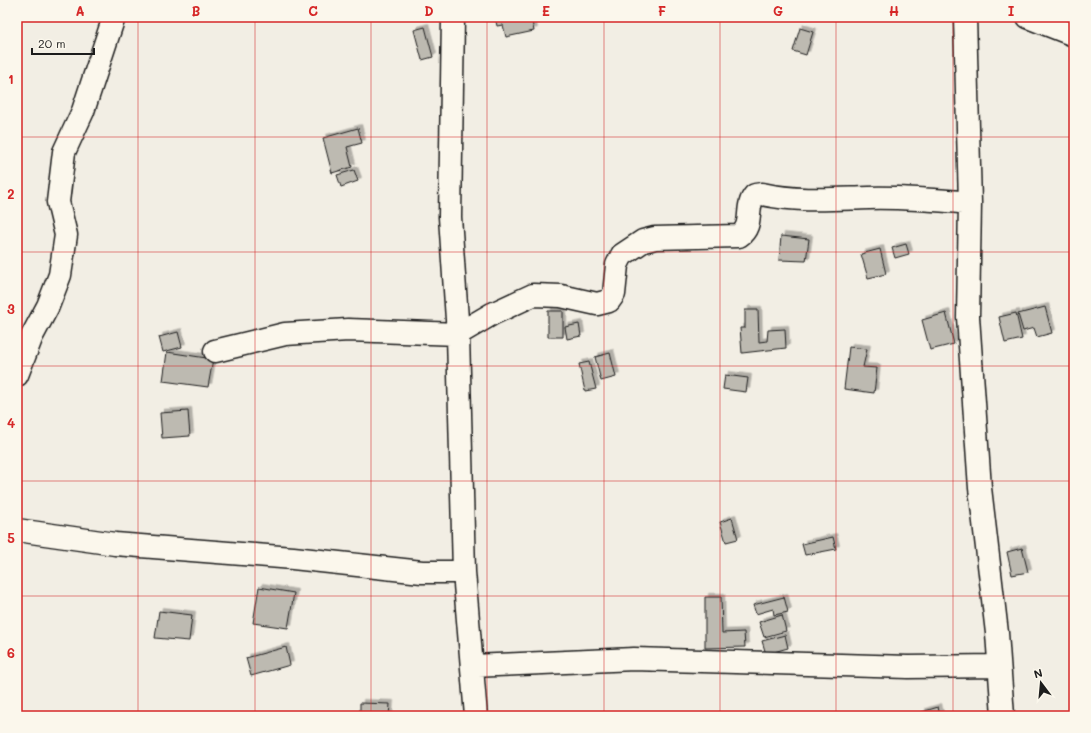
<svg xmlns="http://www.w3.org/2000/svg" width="1091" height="733" viewBox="0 0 1091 733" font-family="Mali,sans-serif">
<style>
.building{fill:#bdbab1;stroke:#1c1c1c;filter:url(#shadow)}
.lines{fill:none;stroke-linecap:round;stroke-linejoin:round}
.minor-casing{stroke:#1c1c1c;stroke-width:25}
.major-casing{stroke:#1c1c1c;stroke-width:25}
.minor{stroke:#fbf7ec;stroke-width:22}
.major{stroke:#fbf7ec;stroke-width:22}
.grid{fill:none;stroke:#d62828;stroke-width:1;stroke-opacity:0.55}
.neatline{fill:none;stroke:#d62828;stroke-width:1.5}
.grid-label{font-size:13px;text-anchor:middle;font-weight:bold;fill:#d62828}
</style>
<defs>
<filter id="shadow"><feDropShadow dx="3.5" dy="-3.5" stdDeviation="0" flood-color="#0004"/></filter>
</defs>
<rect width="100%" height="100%" fill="#f2eee4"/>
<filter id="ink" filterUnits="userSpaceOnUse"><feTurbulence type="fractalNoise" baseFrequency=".025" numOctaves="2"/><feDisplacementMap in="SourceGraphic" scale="8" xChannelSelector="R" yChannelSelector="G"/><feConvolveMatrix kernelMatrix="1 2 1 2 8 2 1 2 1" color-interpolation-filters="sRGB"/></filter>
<g filter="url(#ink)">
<path class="building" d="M495 17H531L534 31 506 37 503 25 497 26Z
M425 27 433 57 422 60 414 30Z
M800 28 813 32 806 55 793 51Z
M358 128 362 143 347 147 352 167 332 173 323 138Z
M354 170 358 181 341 187 337 175Z
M781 236 809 239 806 261 779 260Z
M906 244 909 254 895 258 892 248Z
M880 249 886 274 868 278 861 254Z
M1045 307 1052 333 1037 337 1034 328 1023 331 1018 314Z
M745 310H758L759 342 767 341 768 330 785 329 786 348 742 353 740 328H745Z
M548 311H563V337H548Z
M946 313 954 344 930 350 922 320Z
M1016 313 1022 339 1005 343 999 317Z
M579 324 581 336 567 339 565 327Z
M178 332 182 347 163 352 159 337Z
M849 347 867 349 863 367 877 368 874 393 844 389Z
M167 352 213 359 208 387 163 381Z
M610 353 616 377 601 381 595 357Z
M589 362 596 389 585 391 579 364Z
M725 375 748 378 746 392 723 389Z
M188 411 190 436 162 438 160 413Z
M732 518 738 539 726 542 720 522Z
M833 537 836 549 805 555 802 544Z
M1022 548 1028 572 1012 575 1007 552Z
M259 587 294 593 288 628 253 623Z
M705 597H721L722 633 744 632 745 647 705 648Z
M784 597 788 612 774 615 773 609 756 614 753 605Z
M159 611 192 615 189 641 155 638Z
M782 615 786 631 764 637 759 622Z
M785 635 788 648 766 654 762 641Z
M286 647 290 665 251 676 246 658Z
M360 703 390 704 389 716H360Z
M938 707 940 716H923L922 712Z"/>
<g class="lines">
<g class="minor-casing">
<path id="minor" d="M453 17 450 217 458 334 464 572 476 716
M965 17 970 203 968 317 980 488 997 633 1003 716
M215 351 285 334 348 330 458 334 492 314 533 295 561 296 597 304 609 301 614 294 617 265 622 255 643 241 655 238 739 236C755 225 744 207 755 195L762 194C799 202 832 199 869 198 903 197 936 200 970 203
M17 375 32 336 48 306 60 275 66 235 58 202 64 152 83 111 114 17
M17 530 115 544 293 558 422 572H464
M472 666 634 659 908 667 999 666"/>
</g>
<g class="major-casing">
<path id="major" d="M1028 17 1074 35"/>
</g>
<use href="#minor" class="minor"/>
<use href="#major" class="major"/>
</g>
</g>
<path class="grid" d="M138 17V716M255 17V716M371 17V716M487 17V716M604 17V716M720 17V716M836 17V716M953 17V716M17 137H1074M17 252H1074M17 366H1074M17 481H1074M17 596H1074"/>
<rect width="1091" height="733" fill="none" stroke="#fbf7ec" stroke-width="44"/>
<g transform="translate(1041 683) rotate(344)" stroke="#fbf7ec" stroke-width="3" paint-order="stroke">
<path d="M0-3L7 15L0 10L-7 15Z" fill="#1c1c1c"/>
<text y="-6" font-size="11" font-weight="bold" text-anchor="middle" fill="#1c1c1c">N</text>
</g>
<path d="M32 48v6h62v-6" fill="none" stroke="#1c1c1c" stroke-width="2"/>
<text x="38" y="48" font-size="12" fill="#1c1c1c" stroke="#fbf7ec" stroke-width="3" paint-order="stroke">20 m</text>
<rect x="22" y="22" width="1047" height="689" class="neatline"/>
<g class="grid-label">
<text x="80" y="16">A</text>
<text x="196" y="16">B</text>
<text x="313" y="16">C</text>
<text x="429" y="16">D</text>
<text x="546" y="16">E</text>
<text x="662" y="16">F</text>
<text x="778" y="16">G</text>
<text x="894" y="16">H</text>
<text x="1011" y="16">I</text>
<text x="11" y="84">1</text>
<text x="11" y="199">2</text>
<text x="11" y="314">3</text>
<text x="11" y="428">4</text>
<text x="11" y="543">5</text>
<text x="11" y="658">6</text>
</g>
</svg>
